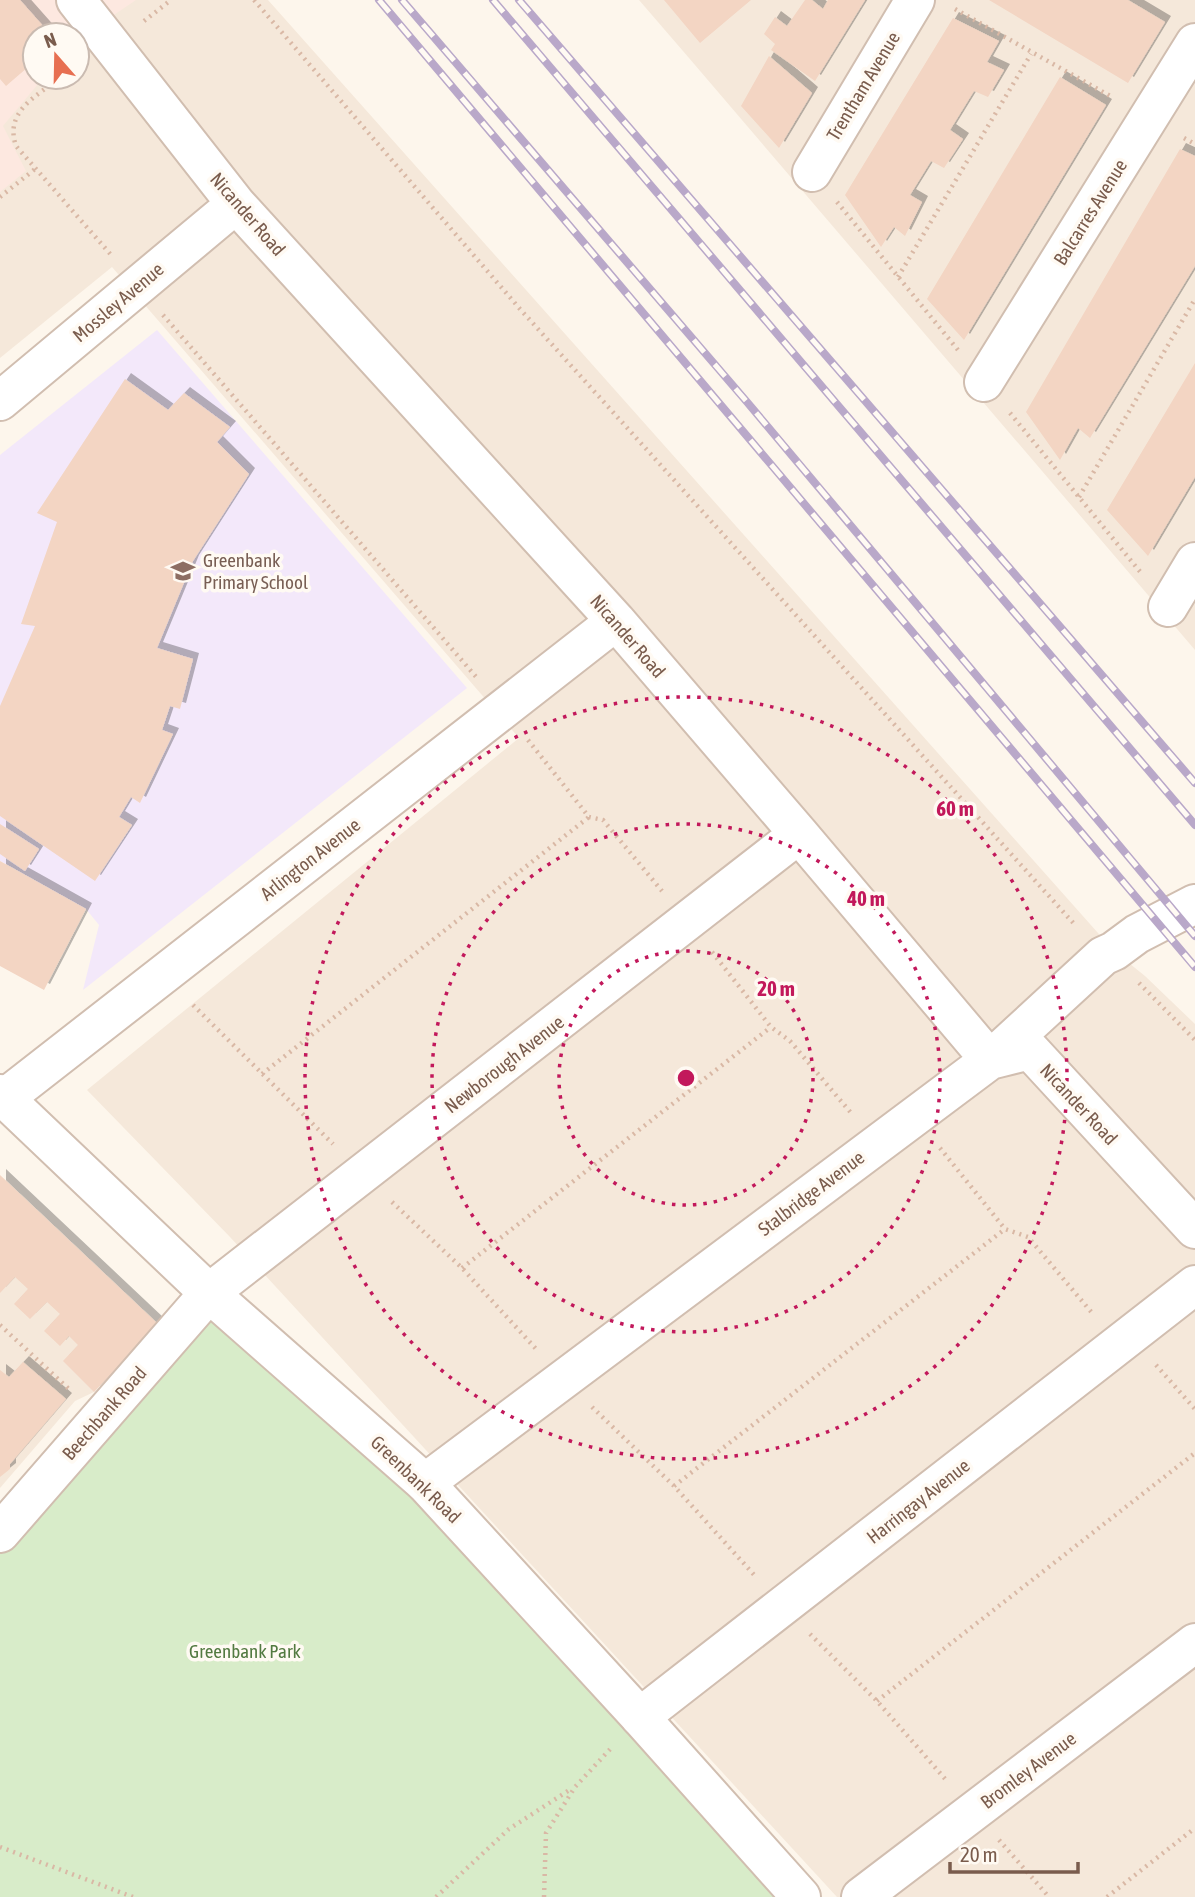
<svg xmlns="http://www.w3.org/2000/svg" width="1195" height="1897" viewBox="0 0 1195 1897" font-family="'Asap Condensed',sans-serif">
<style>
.residential{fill:#f5e8da;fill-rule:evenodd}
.commercial{fill:#fde8e0}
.education{fill:#f3e8fa}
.green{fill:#d8ecc9}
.building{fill:#f3d5c3;filter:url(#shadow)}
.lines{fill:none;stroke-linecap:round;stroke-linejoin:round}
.minor-casing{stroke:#d1beb0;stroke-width:42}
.tertiary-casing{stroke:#d1beb0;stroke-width:42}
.path{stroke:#d9b8a5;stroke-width:4.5;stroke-dasharray:2 5;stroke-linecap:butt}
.minor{stroke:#fff;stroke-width:38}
.tertiary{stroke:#fff;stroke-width:38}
.rail-casing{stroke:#b9a8c9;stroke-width:8}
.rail{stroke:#fffaf3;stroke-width:5;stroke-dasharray:16;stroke-linecap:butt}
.ring{fill:none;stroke:#c2185b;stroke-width:3.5;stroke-dasharray:3.5 7}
.labels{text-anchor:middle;stroke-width:7;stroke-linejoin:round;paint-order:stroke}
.street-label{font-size:19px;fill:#7a5c4d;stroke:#fffaf3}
.education-label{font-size:19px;fill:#785e54;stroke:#fffaf3;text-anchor:start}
.park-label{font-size:19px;fill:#537a41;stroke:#fffaf3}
.centre{fill:#c2185b;stroke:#fffaf3;stroke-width:3.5}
.ring-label{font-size:21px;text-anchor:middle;font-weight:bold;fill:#c2185b;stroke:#fffaf3;stroke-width:7;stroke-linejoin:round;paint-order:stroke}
</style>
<defs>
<filter id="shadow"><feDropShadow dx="6" dy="-6" stdDeviation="0" flood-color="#0004"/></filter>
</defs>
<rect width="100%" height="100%" fill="#fdf6ec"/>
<path class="residential" d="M0 0H268L1114 951 1145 976 1195 1024V1897H837L230 1237 87 1090 519 738 112 267 0 358ZM35 35H77V77H35Z
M639 0H1195V650L689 58Z
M0 1176 158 1324 94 1392 75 1401 0 1488Z"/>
<path class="commercial" d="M0 0H136L77 40V35H35V77H44L3 126 26 171 0 192Z"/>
<path class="education" d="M157 330 467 688 83 990 99 925 86 909 0 861V455Z"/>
<path class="green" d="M209 1293 425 1483 801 1897H0V1533Z"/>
<path class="building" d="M0 0H20L51 35H35V61L6 86 0 79Z
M664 0H751L700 43Z
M805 0H812L823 9 828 0H865L815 81 771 50 775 44 764 34 775 17 787 26Z
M989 0H1128L1165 22 1128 83Z
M953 18 999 41 987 62 1004 70 988 97 974 91 950 130 963 139 944 168 931 161 910 195 922 202 905 236 894 227 881 247 845 195Z
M769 56 812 93 779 148 741 106Z
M1060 77 1106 105 964 340 927 299Z
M1180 149 1195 156V266L1090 438 1078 428 1060 460 1026 412Z
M1195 363V477L1148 556 1107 510Z
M125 379 168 410 184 393 230 427 217 442 249 474 193 561 157 648 193 659 180 709 170 706 162 730 173 734 140 803 131 797 119 817 132 825 95 881 0 816V706L35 626 21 624 57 522 37 513Z
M0 824 39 849 25 871 0 854Z
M0 861 86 909 44 990 0 966Z
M0 1175 158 1324 94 1392 63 1361 78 1345 69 1336 60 1346 44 1331 60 1314 47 1302 30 1319 14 1304 28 1289 15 1277 0 1293Z
M23 1362 66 1399 10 1464V1469L0 1477V1370L9 1377Z"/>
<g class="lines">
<g class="minor-casing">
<path id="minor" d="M76 0 236 204 616 621 799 834 990 1060 1030 1050 1195 1229
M812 172 915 0
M984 382 1195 43
M0 401 236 204
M1168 607 1195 562
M5 1098 616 621
M425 1483 990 1060 1103 956 1114 951 1137 934 1195 904
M0 1533 209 1293 799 834
M640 1717 1195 1285
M861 1897 1195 1643"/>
</g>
<g class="tertiary-casing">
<path id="tertiary" d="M0 1094 209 1293 425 1483 640 1717 801 1897"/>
</g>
<path class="path" d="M254 0 520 309 1076 926
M955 9 1112 97
M144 21 171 0
M61 77C37 96 4 111 16 146L112 256
M1184 138 1195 144
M0 197 35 169
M837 202 958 350
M898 277 1031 54
M163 315 478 679
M1010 413 1142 574
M1079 497 1195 299
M528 740 589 817 603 820 662 891
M712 952 771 1027 790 1041 852 1114
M1139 983 1195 1040
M193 1005 333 1144
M262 1074 589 817
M940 1148 1005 1229 1028 1237 1093 1314
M392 1202 462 1268 537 1350
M462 1268 771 1027
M0 1325 71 1391
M1156 1365 1195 1409
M592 1407 674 1486 756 1577
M674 1486 1005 1229
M810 1634 877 1701 947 1781
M877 1701 1195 1453
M999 1840 1049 1897
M0 1847 133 1897
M436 1897 509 1829 571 1789
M544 1897 546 1833 575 1787 613 1746
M1107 1897 1195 1828"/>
<use href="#minor" class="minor"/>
<use href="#tertiary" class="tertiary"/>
<g class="rail-casing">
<path id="rail" d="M379 0 1195 967
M402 0 747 402 1195 936
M493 0 1195 825
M519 0 1195 783"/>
</g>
<use href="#rail" class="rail"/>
</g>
<g class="ring">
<circle cx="686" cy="1078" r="127"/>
<circle cx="686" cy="1078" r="254"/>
<circle cx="686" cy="1078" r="381"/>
</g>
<defs>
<g id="school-bare" transform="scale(1.89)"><path d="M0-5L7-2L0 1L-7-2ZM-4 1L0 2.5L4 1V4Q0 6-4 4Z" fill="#8d6e63" stroke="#fffaf3" stroke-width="2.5" paint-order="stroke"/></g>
</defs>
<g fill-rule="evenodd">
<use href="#school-bare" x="183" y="571"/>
</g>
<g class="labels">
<g class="street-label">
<text transform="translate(863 86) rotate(-59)" y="7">Trentham Avenue</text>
<text transform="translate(1090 212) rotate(-58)" y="7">Balcarres Avenue</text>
<text transform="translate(248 214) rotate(49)" y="7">Nicander Road</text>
<text transform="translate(118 302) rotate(-40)" y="7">Mossley Avenue</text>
<text transform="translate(628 636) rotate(49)" y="7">Nicander Road</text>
<text transform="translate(310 859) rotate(-38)" y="7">Arlington Avenue</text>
<text transform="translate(504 1064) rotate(-38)" y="7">Newborough Avenue</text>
<text transform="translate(1079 1104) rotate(47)" y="7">Nicander Road</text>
<text transform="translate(811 1193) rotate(-37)" y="7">Stalbridge Avenue</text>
<text transform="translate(104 1413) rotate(-49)" y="7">Beechbank Road</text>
<text transform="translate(416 1479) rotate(44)" y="7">Greenbank Road</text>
<text transform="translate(918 1501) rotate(-38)" y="7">Harringay Avenue</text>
<text transform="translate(1028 1770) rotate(-37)" y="7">Bromley Avenue</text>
</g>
<g class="education-label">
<text x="203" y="567">Greenbank<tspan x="203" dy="22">Primary School</tspan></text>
</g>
<g class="park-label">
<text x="245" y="1658">Greenbank Park</text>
</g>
</g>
<circle cx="686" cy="1078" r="10" class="centre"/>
<g class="ring-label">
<text x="955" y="816">60 m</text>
<text x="866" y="906">40 m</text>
<text x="776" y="996">20 m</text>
</g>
<g transform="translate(56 56) rotate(340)"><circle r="33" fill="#fffaf3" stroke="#cabbb1" stroke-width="2"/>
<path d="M0-5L12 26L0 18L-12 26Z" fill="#e76f51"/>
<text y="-10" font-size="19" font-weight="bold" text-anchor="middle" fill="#7a5c4d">N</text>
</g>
<path d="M950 1862v10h128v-10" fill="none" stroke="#7a5c4d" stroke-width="3.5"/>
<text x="960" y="1862" font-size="21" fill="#7a5c4d" stroke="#fffaf3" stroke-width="5" paint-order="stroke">20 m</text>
</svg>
